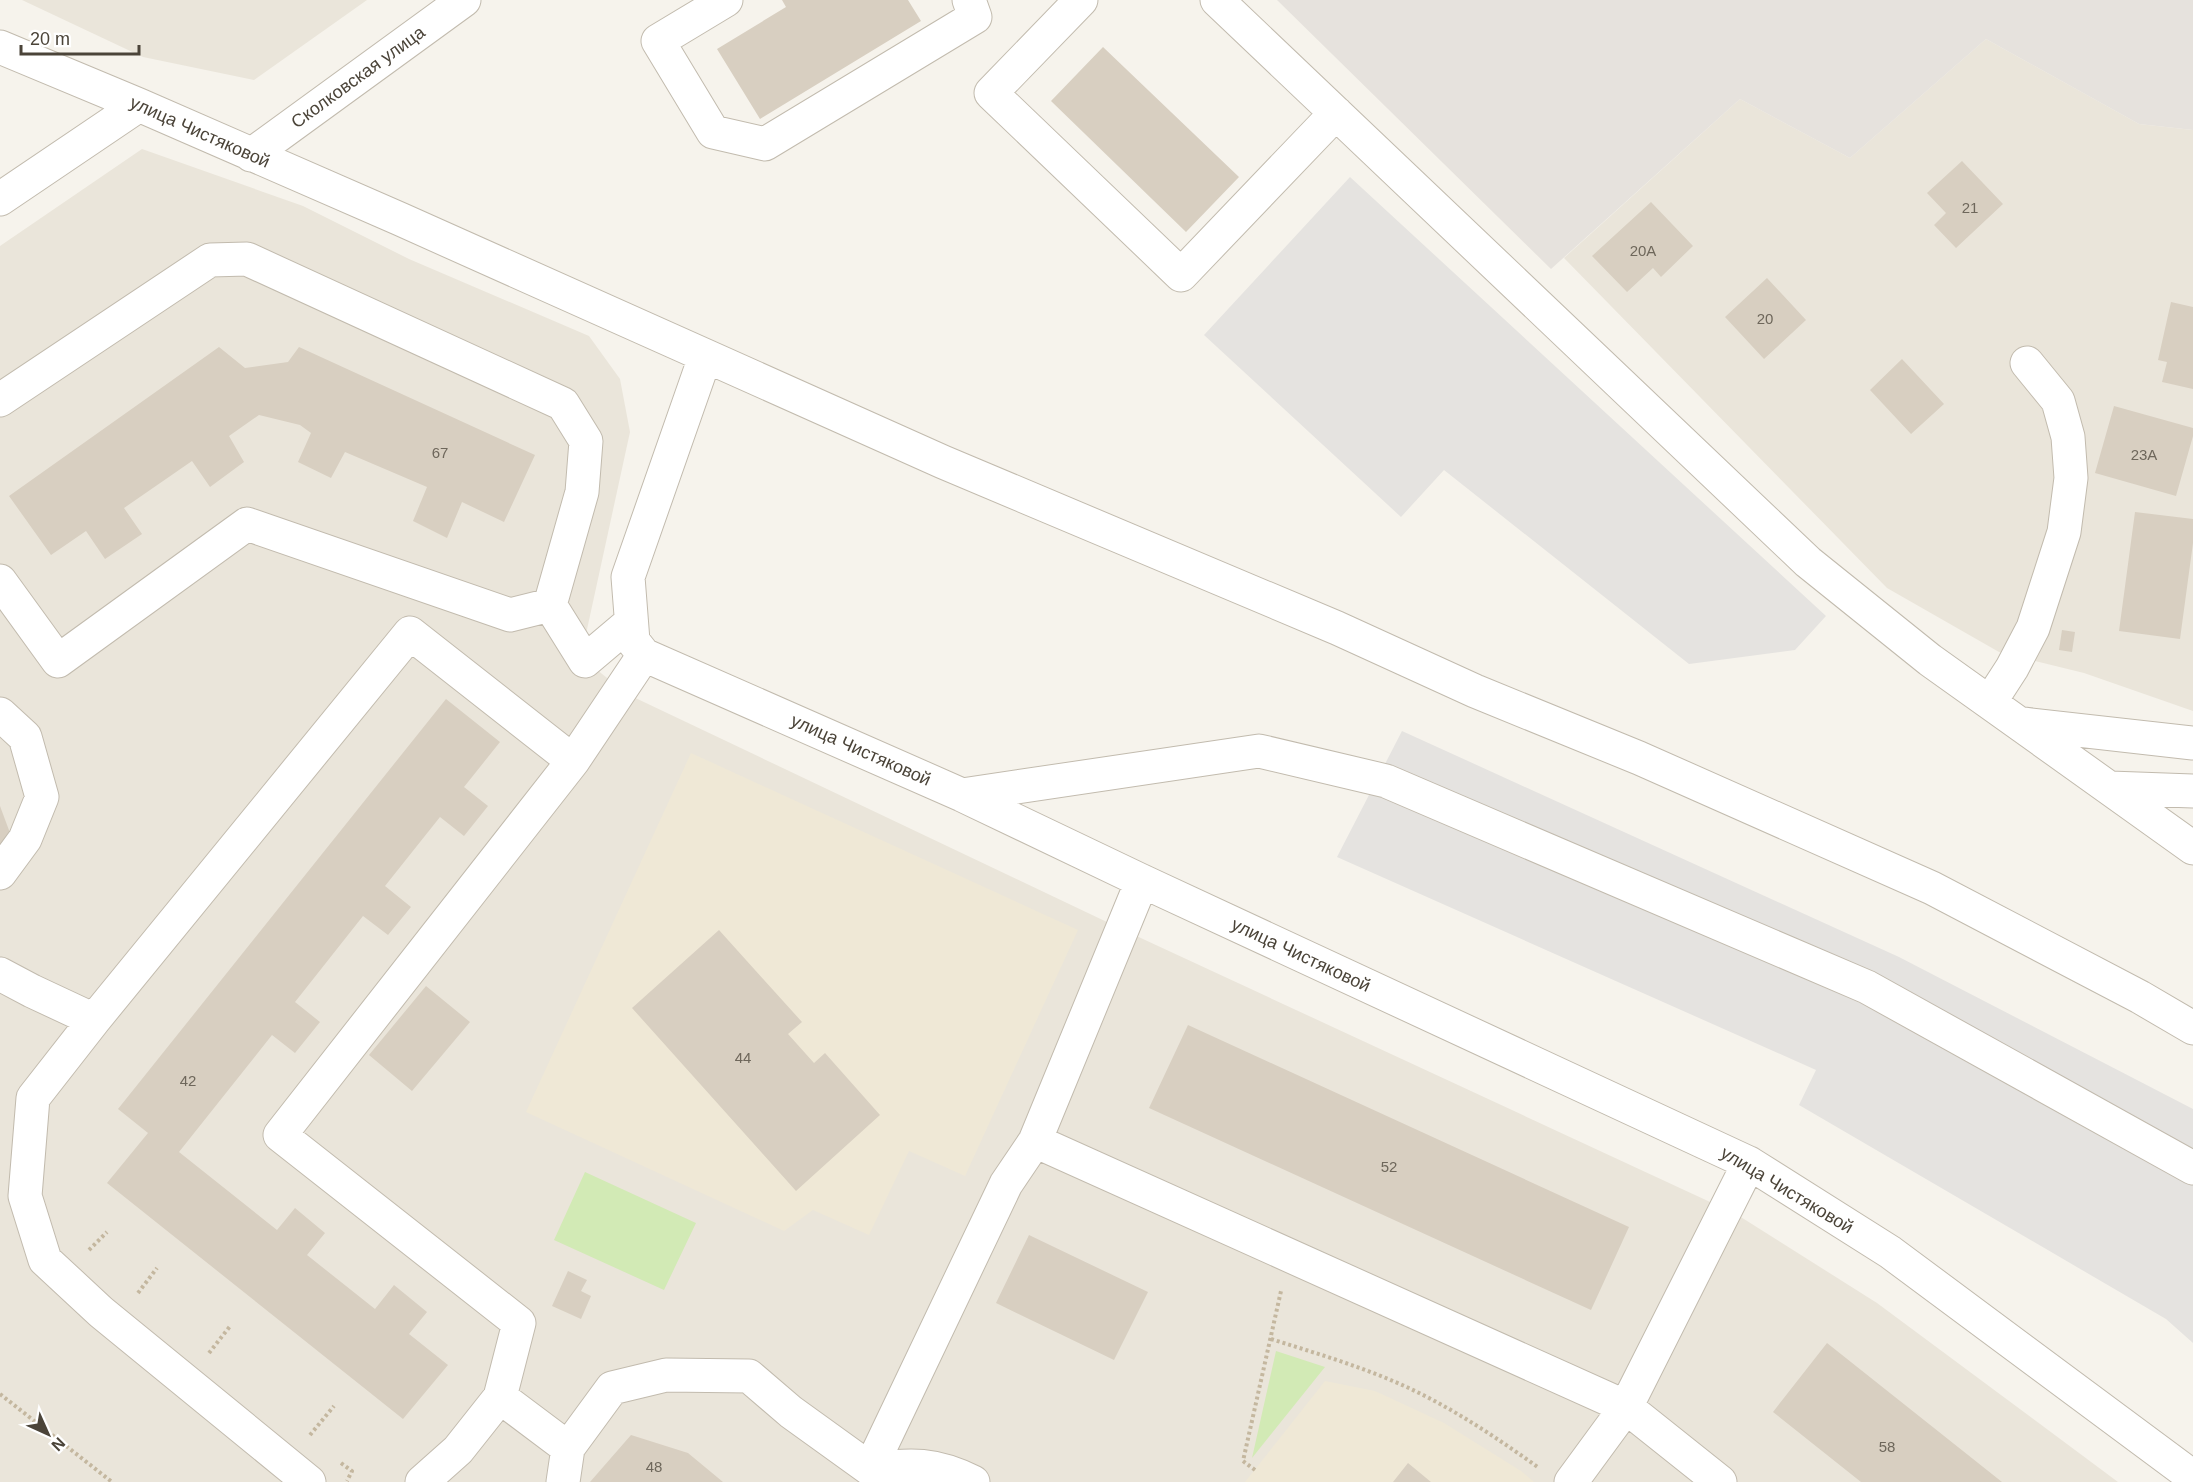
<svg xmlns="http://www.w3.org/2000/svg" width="2193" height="1482" viewBox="0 0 2193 1482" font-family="Arial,sans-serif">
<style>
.residential{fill:#eae5da}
.industrial{fill:#e6e2dd}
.education{fill:#efe8d6}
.green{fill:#d2eab5}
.parking{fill:#e5e3e0}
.building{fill:#d8cfc1}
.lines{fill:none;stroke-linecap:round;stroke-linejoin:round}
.minor-casing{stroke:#c2bbae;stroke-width:35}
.path{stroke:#c4b79f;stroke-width:4;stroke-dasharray:3 3;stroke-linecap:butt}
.minor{stroke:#fff;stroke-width:33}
.labels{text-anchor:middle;stroke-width:4.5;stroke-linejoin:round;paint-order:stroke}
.number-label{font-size:15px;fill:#6e675b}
.street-label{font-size:18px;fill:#4b4439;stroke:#fff}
</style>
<rect width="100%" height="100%" fill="#f6f3ec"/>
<path class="residential" d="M22 0H367L254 80 143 57Z
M1986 39 2139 124 2193 130V711L2084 673 1999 652 1887 588 1564 258 1740 99 1850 158Z
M142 149 303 206 409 259 589 336 620 379 630 432 581 657 627 694 1130 933 1736 1214 1877 1303 2118 1482H0V246Z"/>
<path class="industrial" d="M1277 0H2193V130L2139 124 1986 39 1850 158 1740 99 1551 269Z"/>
<path class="education" d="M691 753 1078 930 965 1176 909 1151 869 1235 813 1210 784 1231 526 1112Z
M1325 1381 1375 1391 1444 1423 1521 1471 1534 1482H1245Z"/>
<path class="green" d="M585 1172 696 1223 664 1290 554 1240Z
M1276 1351 1325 1367 1252 1458Z"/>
<path class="parking" d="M1350 177 1826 616 1795 650 1689 664 1444 470 1401 517 1204 335Z
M1402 731 1899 957 2193 1109V1343L2166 1319 1799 1105 1816 1070 1337 857Z"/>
<path class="building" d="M782 0H908L921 21 760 119 717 49 786 7Z
M1103 47 1239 177 1186 232 1051 101Z
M1962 161 2003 204 1956 248 1934 225 1946 213 1927 193Z
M1651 202 1693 246 1661 277 1653 268 1627 292 1592 256Z
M1767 278 1806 320 1764 359 1725 317Z
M2171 302 2193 307V389L2162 382 2167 362 2158 360Z
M219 347 245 368 288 362 299 347 535 455 504 522 462 502 447 538 413 521 427 487 345 452 331 478 298 462 311 433 300 425 259 415 229 436 244 462 210 487 192 461 124 508 142 534 105 559 86 531 51 555 9 496Z
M1902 359 1944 404 1911 434 1870 390Z
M2114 406 2193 428V436L2176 496 2095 473Z
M2135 512 2193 519V543L2180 639 2119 631Z
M2062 630 2075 632 2072 652 2059 650Z
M446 699 500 742 464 787 488 806 464 836 440 817 385 886 411 907 388 935 363 916 295 1002 320 1022 295 1053 272 1035 179 1152 277 1230 295 1208 325 1233 307 1255 375 1309 394 1285 427 1312 409 1334 448 1365 403 1419 107 1183 148 1133 118 1109Z
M0 806 13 841 0 855Z
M719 930 802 1022 788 1034 814 1063 825 1053 880 1115 796 1191 632 1008Z
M426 986 470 1022 412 1091 369 1055Z
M1188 1025 1629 1227 1591 1310 1149 1108Z
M1029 1235 1148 1292 1114 1360 996 1303Z
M568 1271 587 1280 581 1291 591 1296 581 1319 552 1306Z
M1827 1343 2002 1482H1861L1773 1412Z
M631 1435 688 1453 723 1482H590Z
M1408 1463 1431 1482H1393Z"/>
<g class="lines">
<g class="minor-casing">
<path id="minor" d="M726 0 658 41 713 132 765 144 975 17 969 0
M1081 0 991 93 1181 275 1336 113
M1217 0 1808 562 1930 660 2193 848
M0 47 139 105 400 219 943 462 1337 628 1475 691 1639 758 1932 888 2140 997 2193 1028
M251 155 464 0
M0 199 139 105
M705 357 628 577 633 641 644 655 962 795 1142 881 1749 1163 1890 1252 2193 1477
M0 400 210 260 247 259 563 404 586 441 582 492 550 605 585 661 630 623
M0 581 58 661 247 524 510 615 550 605
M1990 702 2012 668 2033 628 2064 532 2071 478 2068 437 2058 401 2027 363
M0 714 25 737 42 797 25 839 0 873
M2023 724 2193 743
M2110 788 2193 791
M962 795 1259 751 1386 781 1867 987 2193 1168
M0 974 32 991 94 1020
M1035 1141 1626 1407 1720 1482
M500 1397 568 1448
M870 1469 1006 1184 1035 1141 1142 881
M309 1482 101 1312 45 1260 25 1196 33 1098 94 1020 410 633 573 761
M422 1482 458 1450 500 1397 519 1323 280 1135 573 761 644 655
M563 1482 568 1448 612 1388 666 1375 749 1376 791 1412 870 1469C912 1464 934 1463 973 1482
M1571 1482 1626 1407 1749 1163"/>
</g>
<path class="path" d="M89 1250 107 1232
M138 1293 157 1268
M1271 1339C1312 1352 1353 1364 1393 1381 1445 1403 1493 1435 1539 1468
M209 1353 231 1325
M0 1394 112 1482
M310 1435 334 1406
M341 1463 352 1471 347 1481
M1255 1470 1243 1461 1281 1291"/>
<use href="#minor" class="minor"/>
</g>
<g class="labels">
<g class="number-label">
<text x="1970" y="213">21</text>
<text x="1643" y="256">20А</text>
<text x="1765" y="324">20</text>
<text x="440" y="458">67</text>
<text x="2144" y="460">23А</text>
<text x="743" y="1063">44</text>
<text x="188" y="1086">42</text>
<text x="1389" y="1172">52</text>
<text x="1887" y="1452">58</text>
<text x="654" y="1472">48</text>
</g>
<g class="street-label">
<text transform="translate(358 77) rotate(-36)" y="6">Сколковская улица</text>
<text transform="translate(200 132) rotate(24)" y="6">улица Чистяковой</text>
<text transform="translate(861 750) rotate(24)" y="6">улица Чистяковой</text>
<text transform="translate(1301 955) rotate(25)" y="6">улица Чистяковой</text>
<text transform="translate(1787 1190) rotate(31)" y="6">улица Чистяковой</text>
</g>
</g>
<g transform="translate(48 1434) rotate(135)" stroke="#ffffff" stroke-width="4.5" paint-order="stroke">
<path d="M0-4.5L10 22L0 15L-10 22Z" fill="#4b4439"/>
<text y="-9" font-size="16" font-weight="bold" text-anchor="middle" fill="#4b4439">N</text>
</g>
<path d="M21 45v9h118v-9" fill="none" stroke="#4b4439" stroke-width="3"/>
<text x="30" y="45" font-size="18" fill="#4b4439" stroke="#ffffff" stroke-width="4.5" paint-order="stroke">20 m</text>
</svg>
